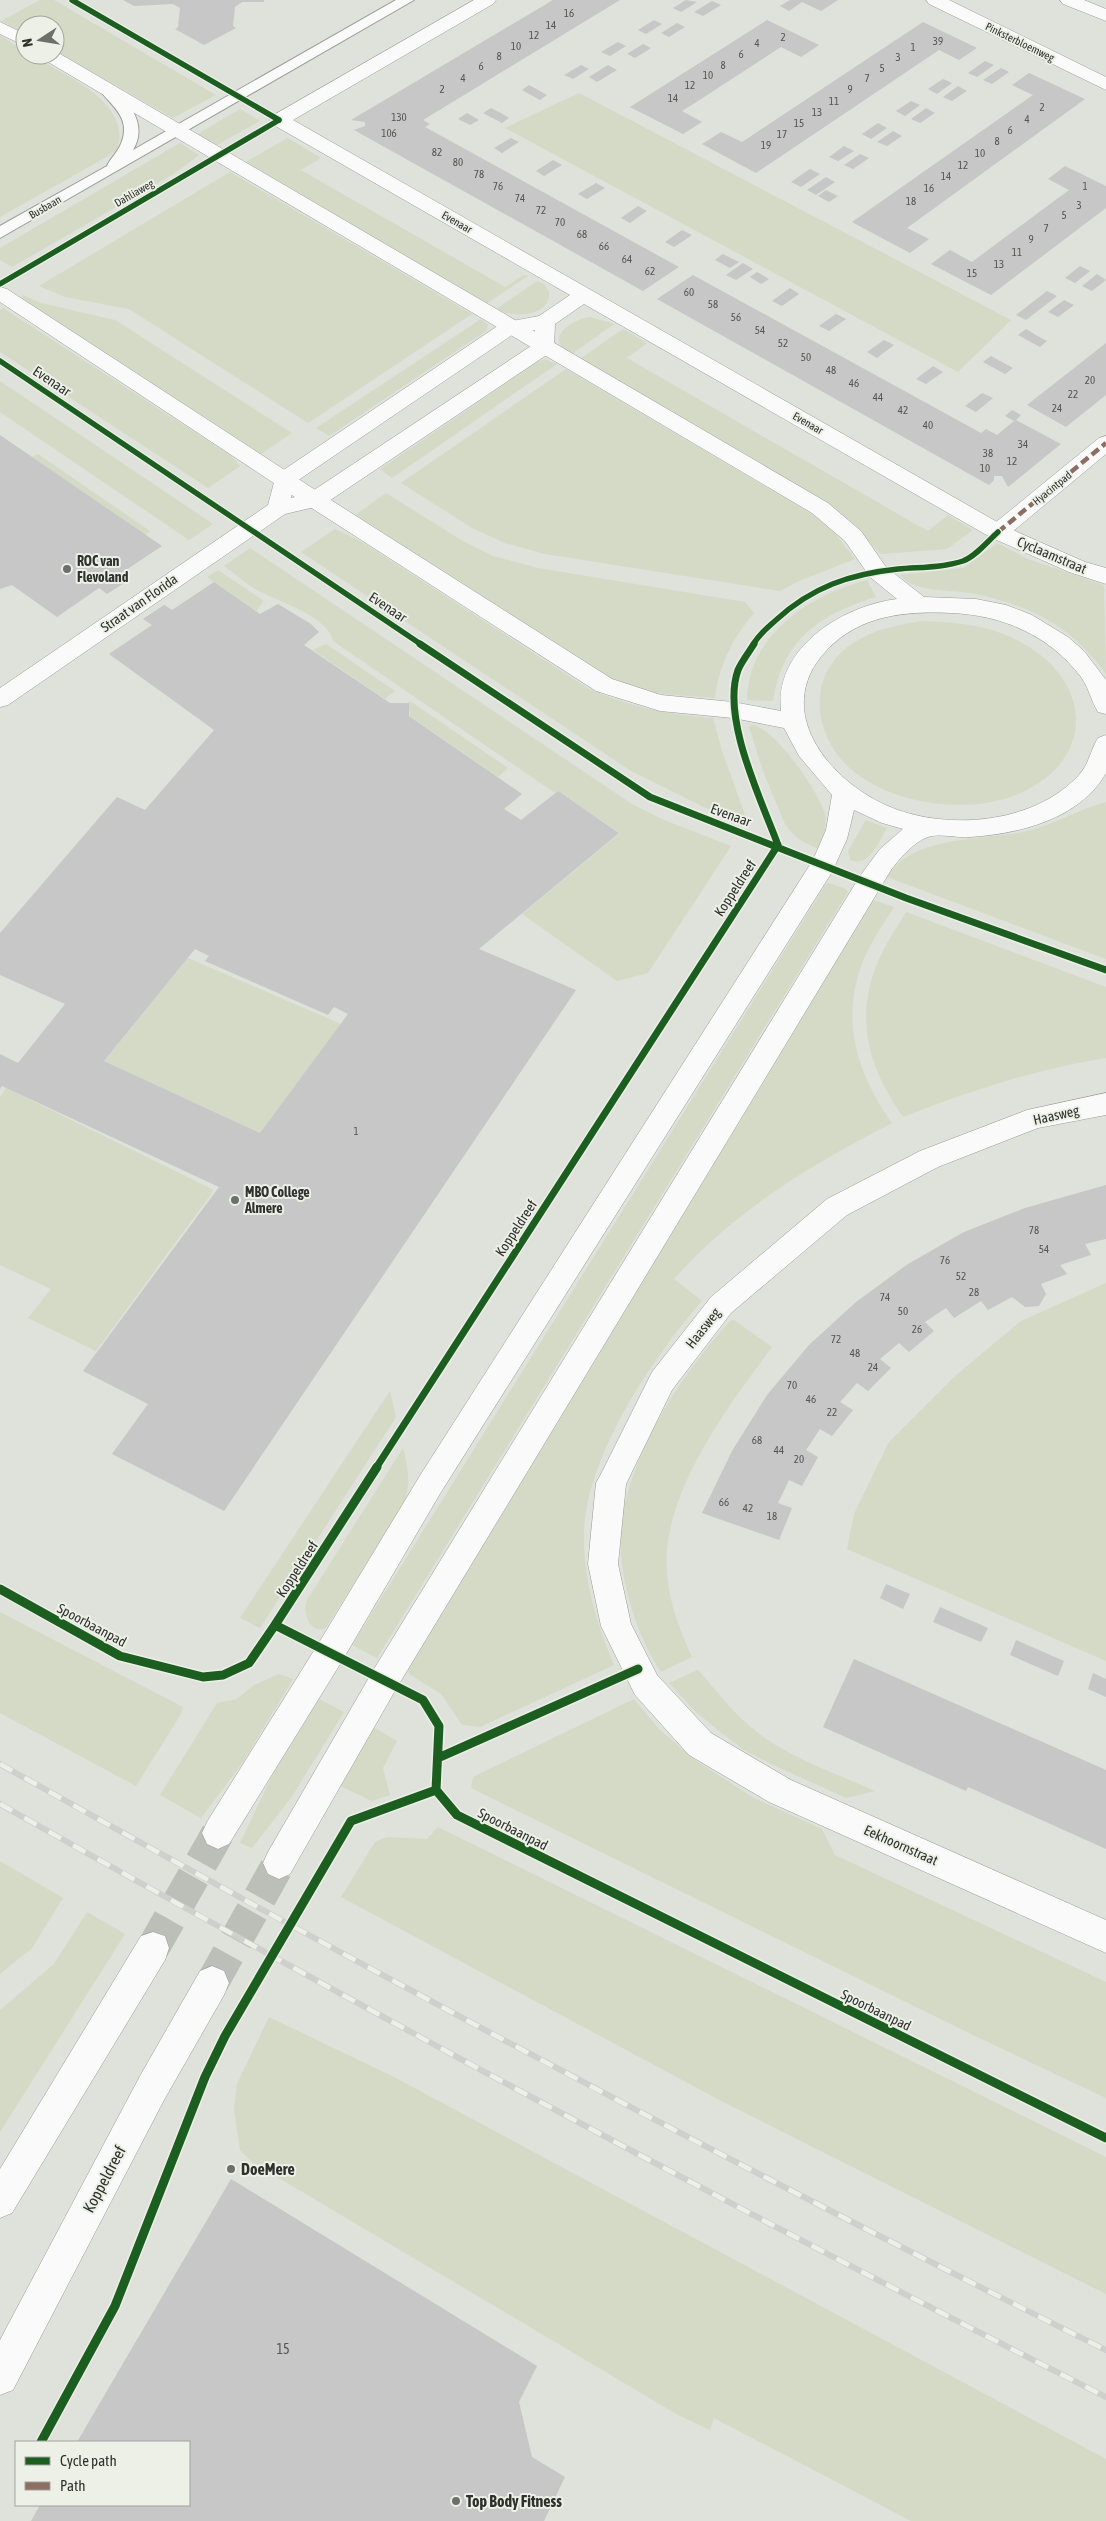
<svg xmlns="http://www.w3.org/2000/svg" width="1106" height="2521" viewBox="0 0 1106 2521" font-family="'Asap Condensed',sans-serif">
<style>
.green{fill:#d4dac6}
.building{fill:#c6c7c6;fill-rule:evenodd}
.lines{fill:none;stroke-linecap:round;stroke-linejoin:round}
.secondary-tunnel{stroke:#bcbeb8;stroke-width:33;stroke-dasharray:33 16;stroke-linecap:butt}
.service-casing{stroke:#9b9c98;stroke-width:2}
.pedestrian-casing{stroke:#9b9c98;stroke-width:1}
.minor-casing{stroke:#9b9c98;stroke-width:1}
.secondary-casing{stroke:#9b9c98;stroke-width:1}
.service{fill:#fafafa;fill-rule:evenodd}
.pedestrian{fill:#fafafa;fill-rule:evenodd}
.minor{fill:#fafafa;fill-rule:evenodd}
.secondary{fill:#fafafa;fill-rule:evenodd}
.rail-casing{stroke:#cfcfce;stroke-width:6}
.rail{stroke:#edf0e7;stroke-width:4.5;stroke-dasharray:14;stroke-linecap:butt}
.quiet{stroke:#8d6e63;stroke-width:4.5;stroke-dasharray:9 4.5;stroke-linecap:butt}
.cycleway-far2-casing{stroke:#edf0e7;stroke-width:8}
.cycleway-far1-casing{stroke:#edf0e7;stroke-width:10}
.cycleway-casing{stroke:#edf0e7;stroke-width:12}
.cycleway-far2{stroke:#1b5e20;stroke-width:5.5}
.cycleway-far1{stroke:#1b5e20;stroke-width:7}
.cycleway{stroke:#1b5e20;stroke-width:9}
.poi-dot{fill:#6d6f6a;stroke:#edf0e7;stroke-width:2}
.labels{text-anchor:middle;stroke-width:4;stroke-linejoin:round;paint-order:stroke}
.number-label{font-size:11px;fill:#555653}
.far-street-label{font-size:11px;fill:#2f312d;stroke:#edf0e7}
.street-label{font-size:14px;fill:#2f312d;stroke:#edf0e7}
.poi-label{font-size:14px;font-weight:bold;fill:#2f312d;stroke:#edf0e7;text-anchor:start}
.near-number-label{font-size:14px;fill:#555653}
.near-poi-label{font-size:16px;font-weight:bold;fill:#2f312d;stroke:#edf0e7;text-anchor:start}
.near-street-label{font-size:16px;fill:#2f312d;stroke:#edf0e7}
</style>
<rect width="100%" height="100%" fill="#dfe1db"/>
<path class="green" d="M40 0H54L216 95 173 118 55 51V25H25V34L1 21Z
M0 35 25 52V55H30C62 73 134 103 117 149L110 155 0 217Z
M579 93 1011 320 958 372 505 128Z
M240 109 260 121 215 146 196 135Z
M288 138 321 158 301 170 505 287 523 275 528 276 486 304 244 163Z
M180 143 199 155 175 173 12 267 0 260V248Z
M230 172 472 314 308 423 129 309 65 297 39 286Z
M537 281 544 284 549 292C551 318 511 318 496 309Z
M23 295 41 303 115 320 292 433 261 454 21 299Z
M3 308 230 455 240 466 208 488 0 352V310Z
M590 317 614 324 572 354C542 339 571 320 590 317Z
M481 319 488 325 486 331 329 436 316 428Z
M623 329 647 343 627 358 917 525 928 531 948 515 973 530 947 549 880 554 853 524 836 510 580 359Z
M545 359 557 364 392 478 380 469 537 362Z
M566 369 817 517 835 533 855 559 799 581 780 591 545 554 505 543 472 528 401 483Z
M0 381 213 524 189 540 0 412Z
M38 454 150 531 145 535 32 457Z
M386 493 461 540 493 556 538 568 745 602 754 613C732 639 719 665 715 698L652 693 628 687 604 675 355 515Z
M335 529 362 542 589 689C630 707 669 715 713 718L722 751 748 823 706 808 631 771 301 552Z
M997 543 1028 559 1104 585 1106 674C1072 627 1032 606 976 594 953 589 916 594 900 575L964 568Z
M250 548 632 804 664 820 731 846 648 973 617 981 522 914 620 833 558 791 555 793 333 641C329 616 274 600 255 589 244 582 234 573 224 566Z
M218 570 264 601 256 611 207 577Z
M867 580 876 597C820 614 782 640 773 701L747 700C748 634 811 595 867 580Z
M921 621C957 622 992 625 1024 644 1091 682 1096 757 1023 792 968 817 880 805 840 758 808 718 813 664 860 639 880 628 900 625 921 621Z
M326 644 395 691 385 699 313 650Z
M410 701 508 768 498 777 410 716 408 702Z
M751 725C773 725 817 790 824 811 828 824 824 837 819 849 804 843 794 838 785 824L764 774 749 727Z
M1106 802V959L887 877C914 833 986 842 1031 830 1057 823 1080 809 1106 802Z
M866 820 887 828C878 842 870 868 850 860L848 851Z
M829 883 846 889 848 892 377 1658 352 1645 826 884Z
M873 900 894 907C883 925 869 944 862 964 840 1022 858 1075 892 1123 812 1164 734 1211 674 1279L702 1301C652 1358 587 1455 584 1532 583 1579 596 1622 614 1665L480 1727 462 1725 441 1694 409 1674 408 1669Z
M906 912 1106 987V1058C1036 1069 969 1091 903 1117 867 1065 853 1015 881 955 888 940 898 926 906 912Z
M188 958 341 1024 260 1133 104 1061Z
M6 1088 214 1190 96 1351 28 1318 51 1289 0 1265V1097Z
M1106 1283V1661L847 1549 854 1514 889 1442 955 1376 1021 1321Z
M734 1320 772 1347C731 1402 672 1481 667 1551 664 1589 677 1624 692 1657L661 1672C633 1630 612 1559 624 1508 639 1439 683 1373 730 1321Z
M390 1391 396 1417 260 1628 240 1618Z
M403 1448C408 1467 411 1483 404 1503L326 1628C311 1635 301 1612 307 1600Z
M0 1612 183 1707 181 1714 136 1786 0 1713Z
M698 1670C717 1692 735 1715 758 1733 792 1759 836 1773 875 1791L846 1798 771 1764 744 1750 719 1731 696 1712 669 1683Z
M279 1674 293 1679 243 1762 201 1818 160 1795 217 1703 237 1699 254 1685Z
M319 1699 344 1712 293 1795 252 1848 240 1843 274 1772Z
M634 1699 660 1730 695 1760 754 1798 822 1829 835 1855 1106 1982V2098L975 2036 471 1788 473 1777Z
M373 1727 397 1741 383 1768 390 1795 372 1801 338 1785Z
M438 1827 1106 2157V2294L725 2103 341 1897 375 1842 387 1837 427 1839Z
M0 1861 63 1898 32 1948 0 1974Z
M87 1912 125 1934 0 2132V2010L54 1964Z
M269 2017 394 2077 1106 2459V2521H911L714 2418 710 2430 678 2415 252 2162 240 2150 234 2110 237 2084Z"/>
<path class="building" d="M123 0H264V2H242L235 7 233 26 236 28 204 45 175 29 178 27 180 8 173 4 134 6Z
M553 0H620L423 120 430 124 425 127 679 267 643 291 354 130 365 126V122L351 120Z
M686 0 697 2 681 12 673 8Z
M790 0H838L821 11 802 2 789 11 780 6Z
M712 1 721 5 703 16 694 12Z
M654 20 662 24 646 34 638 30Z
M767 20 819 45 801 57 781 47 698 101 682 111 702 122 683 134 630 107Z
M923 22 977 48 959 60 939 50 756 173 702 144 721 132 742 142Z
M677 23 685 27 669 37 661 33Z
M618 42 626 46 610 56 601 52Z
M643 44 651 48 635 58 627 54Z
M985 61 994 65 977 77 968 73Z
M581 65 589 69 573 79 564 75Z
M608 65 617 70 597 82 589 77Z
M1001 68 1009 72 992 84 983 80Z
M1029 73 1085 99 907 228 929 239 910 253 852 222 1033 95 1012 85Z
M943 79 952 83 937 94 928 89Z
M529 85 547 95 540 100 522 90Z
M958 86 967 91 952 101 943 97Z
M911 101 920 105 905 116 896 111Z
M491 108 501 113 509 118 502 123 483 113Z
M926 108 935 113 920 123 911 119Z
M467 113 479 120 470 125 458 119Z
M878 123 887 128 871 139 862 134Z
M893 131 902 136 887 146 877 142Z
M511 138 519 142 502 153 494 148Z
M844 146 854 151 838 161 829 157Z
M860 154 869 158 853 169 844 165Z
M553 160 562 165 544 176 536 171Z
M1065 166 1106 186V208L991 295 931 264 950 250 972 262 988 250 1069 190 1048 179Z
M810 169 820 174 801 187 791 182Z
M826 177 835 182 816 195 807 190Z
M596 183 605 188 587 199 578 194Z
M826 190 838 196 829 202 818 196Z
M638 206 647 211 630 223 621 218Z
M682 230 692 235 674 247 665 242Z
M723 254 739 262 730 268 715 260Z
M743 263 753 269 736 280 726 275Z
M1080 266 1090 271 1075 283 1065 278Z
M757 272 769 279 761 284 750 277Z
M1097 274 1106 280 1092 291 1082 286Z
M693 275 981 433 986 429 997 435 1014 421 1005 416 1012 410 1021 415 1016 420 1061 444 1008 487 1002 476H994V480L989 485 657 299Z
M790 288 799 294 782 306 772 301Z
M1047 291 1057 296 1026 320 1016 315Z
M1064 300 1074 305 1058 317 1048 312Z
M836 314 846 319 829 331 819 326Z
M1026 329 1036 335 1047 341 1040 347 1018 335Z
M884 340 894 345 877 358 867 352Z
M1106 343V395L1066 427 1027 405Z
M991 356 1013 368 1005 374 983 362Z
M933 366 943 372 926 384 916 379Z
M982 393 993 398 976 412 965 406Z
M0 435 162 546 120 574 129 580 107 594 99 588 57 617 12 585 0 589Z
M214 582 260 614 278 604 311 624 319 632 304 645 390 703H409V716L522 794 504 809 521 820 558 791 619 833 479 949 576 990 224 1511 112 1454 148 1404 83 1371 219 1187 2 1086 0 1089V1054L18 1063 65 1004 0 975V933L117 797 145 810 214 730 109 654 152 625 143 619 164 605 172 610ZM195 949 209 956 205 961 328 1015 334 1007 348 1014 260 1133 104 1061Z
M1106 1185V1239L1085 1244 1091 1255 1060 1265 1067 1274 1041 1284 1046 1294 1039 1306 1025 1307 1012 1297 988 1310 981 1301 954 1318 946 1308 925 1322 934 1331 909 1352 899 1343 880 1359 891 1368 868 1391 857 1383 840 1402 853 1410 832 1436 820 1429 806 1450 818 1457 802 1486 789 1480 778 1503 792 1508 779 1540 702 1513 732 1451 767 1395 809 1345 856 1302 908 1264 964 1232 1025 1208Z
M886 1584 910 1594 903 1609 880 1598Z
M940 1607 988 1628 981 1642 933 1622Z
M1016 1640 1064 1661 1058 1676 1010 1655Z
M854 1659 1106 1770V1849L968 1787 966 1791 823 1727Z
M1093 1673 1106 1679V1697L1088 1689Z
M231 2179 537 2366 519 2402 532 2457 565 2477 544 2521H31L40 2505H189V2442H77Z"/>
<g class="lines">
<path class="secondary-tunnel" d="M153 1948 218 1833
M212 1983 279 1863"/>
<g class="service-casing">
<path id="service" d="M396 0H414L0 238V226L107 166C110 159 116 154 120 146 133 118 112 107 98 88L101 85H111C130 102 148 125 133 150Z"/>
</g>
<g class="pedestrian-casing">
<path id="pedestrian" d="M1106 436V454L1006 537 998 539 990 537 987 532 990 527 1099 438Z"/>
</g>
<g class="minor-casing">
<path id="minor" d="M474 0H496L493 4 293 120 1006 527 1085 562 1106 568V584L1069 572 990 537 584 304 555 324 554 347 551 352 323 505 285 514 8 705 0 707V688L268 505 276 475 502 323 539 316 570 295 272 124 270 120 272 116ZM535 330 534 344 308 494 291 498 294 483 515 333Z
M926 0H949L1106 77V90L929 4Z
M1060 0H1084L1106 9V21L1063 4Z
M1106 1093V1115L1038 1128 938 1167 847 1215 731 1313 672 1390 626 1484 618 1564 631 1624 657 1675 711 1733 791 1780 1106 1920V1953L769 1802 689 1755 635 1695 601 1626 588 1564 596 1483 601 1474 652 1372 711 1297 827 1199 920 1151 1027 1110Z"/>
</g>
<g class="secondary-casing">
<path id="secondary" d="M0 22 25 34V46L0 34Z
M55 51 828 503 861 531 886 567 924 597 976 599 1006 605 1032 615 1068 637 1084 651 1106 680V714L1098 712C1091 701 1089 688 1081 677 1049 635 1002 615 951 613 905 611 859 615 826 651 768 713 835 788 898 810 955 830 1036 822 1079 775 1089 764 1090 751 1098 738L1106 735V773C1080 819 1019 834 970 837 959 838 941 834 932 836 916 839 900 858 891 870L396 1689 290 1874 279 1879 268 1874 263 1863 268 1852 374 1669 860 876 880 849 903 829 882 823 854 810 847 839 832 872 441 1492 342 1661 229 1844 218 1849 207 1844 202 1833 207 1822 320 1641 421 1474 813 860 826 830 832 795 799 756 784 728 733 718 660 711 596 691 307 505 0 302V287L7 289 323 495 612 679 661 695 733 702 781 711C774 648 842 606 897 599L870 577 845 541 812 513 43 59 40 55H55Z
M153 1932 165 1936 169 1948 165 1960 12 2213 0 2218V2169L141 1936Z
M212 1966 224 1971 229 1983 224 1995 164 2100 13 2390 0 2395V2340L140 2076 200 1971Z"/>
</g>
<use href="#service" class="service"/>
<use href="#pedestrian" class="pedestrian"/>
<use href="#minor" class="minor"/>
<use href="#secondary" class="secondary"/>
<g class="rail-casing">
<path id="rail" d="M0 1764C364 1969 732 2164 1106 2350
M0 1804C364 2010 733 2208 1106 2397"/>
</g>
<use href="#rail" class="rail"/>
<path class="quiet" d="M998 532 1106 443"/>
<g class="cycleway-far2-casing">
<path id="cycleway-far2" d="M72 0 279 120
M0 284 279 120
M0 361 422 645
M753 645C759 634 767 628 776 620 812 587 850 574 898 569 919 567 942 568 963 561 975 557 988 541 998 532"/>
</g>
<g class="cycleway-far1-casing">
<path id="cycleway-far1" d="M420 644 650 797 906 898 1106 970
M754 644C749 652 742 661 738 670 721 718 761 799 778 845
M376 1468 778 845"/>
</g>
<g class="cycleway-casing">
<path id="cycleway" d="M0 1589 120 1656 203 1677 223 1675 249 1663 275 1625 423 1700 439 1726 436 1790 457 1815 1106 2138
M275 1625 377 1467
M438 1758 638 1669
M41 2442 115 2306 205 2077 225 2036 351 1821 436 1790"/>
</g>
<use href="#cycleway-far2" class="cycleway-far2"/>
<use href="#cycleway-far1" class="cycleway-far1"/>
<use href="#cycleway" class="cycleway"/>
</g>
<g class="poi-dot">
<circle cx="67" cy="569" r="5"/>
<circle cx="235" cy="1200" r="5"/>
<circle cx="231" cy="2169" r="5"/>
<circle cx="456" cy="2501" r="5"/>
</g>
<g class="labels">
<g class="number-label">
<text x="569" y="17">16</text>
<text x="551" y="29">14</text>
<text x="534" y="39">12</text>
<text x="783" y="41">2</text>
<text x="938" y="45">39</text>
<text x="757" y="47">4</text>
<text x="516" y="50">10</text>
<text x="913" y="51">1</text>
<text x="741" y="58">6</text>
<text x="499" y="60">8</text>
<text x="898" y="61">3</text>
<text x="723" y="69">8</text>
<text x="481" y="70">6</text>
<text x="882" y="72">5</text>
<text x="708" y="79">10</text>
<text x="463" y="82">4</text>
<text x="867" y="82">7</text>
<text x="690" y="89">12</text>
<text x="442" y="93">2</text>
<text x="850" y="93">9</text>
<text x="673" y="102">14</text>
<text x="834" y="105">11</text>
<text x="1042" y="111">2</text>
<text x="817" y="116">13</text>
<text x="399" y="121">130</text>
<text x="1027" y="123">4</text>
<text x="799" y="127">15</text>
<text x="1010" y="134">6</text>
<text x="389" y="137">106</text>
<text x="782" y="138">17</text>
<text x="997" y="145">8</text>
<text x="766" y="149">19</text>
<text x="437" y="156">82</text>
<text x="980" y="157">10</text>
<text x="458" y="166">80</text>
<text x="963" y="169">12</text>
<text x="479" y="178">78</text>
<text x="946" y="180">14</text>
<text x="498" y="190">76</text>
<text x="1085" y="190">1</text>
<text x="929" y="192">16</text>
<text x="520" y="202">74</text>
<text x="911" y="205">18</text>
<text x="1079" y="209">3</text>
<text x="541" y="214">72</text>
<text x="1064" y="219">5</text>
<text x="560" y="226">70</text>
<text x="1046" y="232">7</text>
<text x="582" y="238">68</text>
<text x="1031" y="243">9</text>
<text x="604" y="250">66</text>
<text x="1017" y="256">11</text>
<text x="627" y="263">64</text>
<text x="999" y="268">13</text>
<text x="650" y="275">62</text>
<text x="972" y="277">15</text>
<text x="689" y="296">60</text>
<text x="713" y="308">58</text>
<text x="736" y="321">56</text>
<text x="760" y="334">54</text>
<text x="783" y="347">52</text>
<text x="806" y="361">50</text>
<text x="831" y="374">48</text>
<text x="1090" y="384">20</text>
<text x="854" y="387">46</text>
<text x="1073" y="398">22</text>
<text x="878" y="401">44</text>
<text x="1057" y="412">24</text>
<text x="903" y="414">42</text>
<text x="928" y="429">40</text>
<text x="1023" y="448">34</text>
<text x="988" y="457">38</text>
<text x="1012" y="465">12</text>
<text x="985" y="472">10</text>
<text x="356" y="1135">1</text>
<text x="1034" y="1234">78</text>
<text x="1044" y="1253">54</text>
<text x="945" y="1264">76</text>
<text x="961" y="1280">52</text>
<text x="974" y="1296">28</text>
<text x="885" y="1301">74</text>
<text x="903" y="1315">50</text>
<text x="917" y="1333">26</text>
<text x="836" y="1343">72</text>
<text x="855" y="1357">48</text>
<text x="873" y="1371">24</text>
<text x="792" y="1389">70</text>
<text x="811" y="1403">46</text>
<text x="832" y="1416">22</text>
<text x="757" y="1444">68</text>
<text x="779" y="1454">44</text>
<text x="799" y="1463">20</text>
<text x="724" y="1506">66</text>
<text x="748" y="1512">42</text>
<text x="772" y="1520">18</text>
</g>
<g class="far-street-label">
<text transform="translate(1020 42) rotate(26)" y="4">Pinksterbloemweg</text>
<text transform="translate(134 193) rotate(-30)" y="4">Dahliaweg</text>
<text transform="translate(45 207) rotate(-30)" y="4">Busbaan</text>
<text transform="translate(457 222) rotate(30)" y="4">Evenaar</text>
<text transform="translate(808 423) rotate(30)" y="4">Evenaar</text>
<text transform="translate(1052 488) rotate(-39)" y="4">Hyacintpad</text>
</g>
<g class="street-label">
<text transform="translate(52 381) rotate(34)" y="5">Evenaar</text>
<text transform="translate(1052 555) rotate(23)" y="5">Cyclaamstraat</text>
<text transform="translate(139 603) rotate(-35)" y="5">Straat van Florida</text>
<text transform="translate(388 607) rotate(34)" y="5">Evenaar</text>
<text transform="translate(731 815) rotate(20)" y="5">Evenaar</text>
<text transform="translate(735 888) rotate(-57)" y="5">Koppeldreef</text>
<text transform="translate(1056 1115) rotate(-13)" y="5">Haasweg</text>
<text transform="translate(516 1228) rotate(-57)" y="5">Koppeldreef</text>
<text transform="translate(703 1328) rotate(-52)" y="5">Haasweg</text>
<text transform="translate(297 1569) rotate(-57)" y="5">Koppeldreef</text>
<text transform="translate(92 1625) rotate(28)" y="5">Spoorbaanpad</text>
<text transform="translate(513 1829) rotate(27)" y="5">Spoorbaanpad</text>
<text transform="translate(901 1845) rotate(24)" y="5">Eekhoornstraat</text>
<text transform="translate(876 2010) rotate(26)" y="5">Spoorbaanpad</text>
</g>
<g class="poi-label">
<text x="77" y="566">ROC van<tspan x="77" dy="16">Flevoland</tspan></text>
<text x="245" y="1197">MBO College<tspan x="245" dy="16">Almere</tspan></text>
</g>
<g class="near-number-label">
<text x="283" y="2354">15</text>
</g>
<g class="near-poi-label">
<text x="241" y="2175">DoeMere</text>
<text x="466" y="2507">Top Body Fitness</text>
</g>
<g class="near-street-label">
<text transform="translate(104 2179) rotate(-62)" y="6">Koppeldreef</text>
</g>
</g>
<rect x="15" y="2441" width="175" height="65" fill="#edf0e7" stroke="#a1a49d"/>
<rect x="25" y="2457" width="25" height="8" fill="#1b5e20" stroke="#a1a49d"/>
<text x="60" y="2466" font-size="15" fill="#2f312d">Cycle path</text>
<rect x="25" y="2482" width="25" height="8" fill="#8d6e63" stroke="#a1a49d"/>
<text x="60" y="2491" font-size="15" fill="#2f312d">Path</text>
<g transform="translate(40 40) rotate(258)"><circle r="24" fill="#edf0e7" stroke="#a1a49d"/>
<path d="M0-4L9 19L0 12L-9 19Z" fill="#6d6f6a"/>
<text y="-8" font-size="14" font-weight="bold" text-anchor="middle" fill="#2f312d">N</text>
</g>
</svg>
